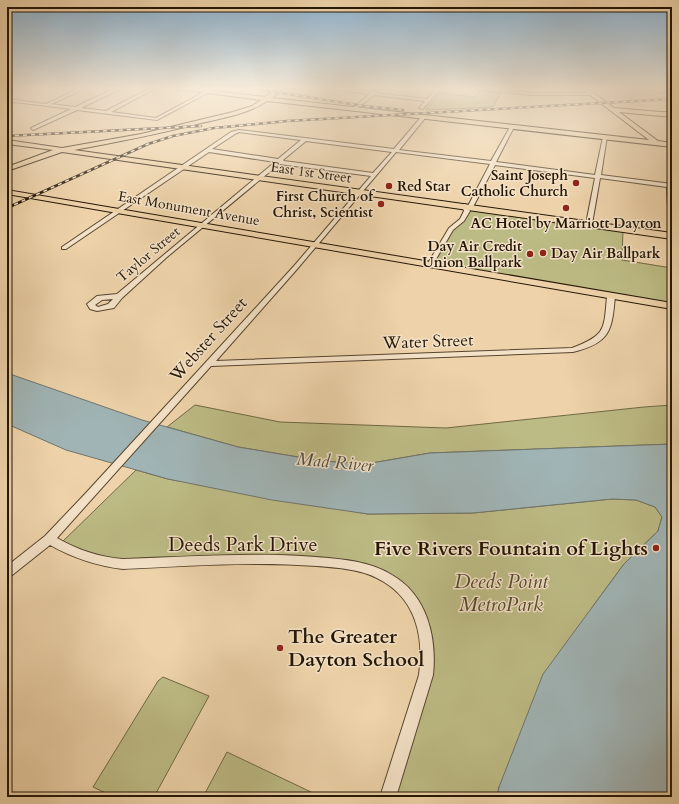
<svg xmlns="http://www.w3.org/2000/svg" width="679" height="804" viewBox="0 0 679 804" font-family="Cardo,serif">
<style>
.green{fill:#bdbb85;stroke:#706844}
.water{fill:#a0b4b5;stroke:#6e756e}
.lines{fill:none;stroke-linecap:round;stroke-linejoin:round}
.minor-casing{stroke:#56452e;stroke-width:2}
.major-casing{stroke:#241604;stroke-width:2}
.minor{fill:#f4e2c8;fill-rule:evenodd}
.major{fill:#eed3aa;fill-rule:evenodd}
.rail-casing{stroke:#241604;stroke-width:2.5}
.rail{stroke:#f4e2c8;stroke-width:1.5;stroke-dasharray:4;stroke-linecap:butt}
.poi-dot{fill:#8f2418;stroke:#f4e2c8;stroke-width:1.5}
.labels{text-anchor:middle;stroke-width:3;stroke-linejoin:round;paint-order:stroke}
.far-street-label{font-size:14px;fill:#241604;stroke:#f4e2c8}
.far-poi-label{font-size:14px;font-weight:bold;fill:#241604;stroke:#f4e2c8;text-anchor:end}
.street-label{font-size:17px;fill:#241604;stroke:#f4e2c8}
.water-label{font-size:18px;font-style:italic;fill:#4f4d42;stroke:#f4e2c8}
.near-street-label{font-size:20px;fill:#241604;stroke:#f4e2c8}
.near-poi-label{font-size:20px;font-weight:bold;fill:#241604;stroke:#f4e2c8;text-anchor:end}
.near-park-label{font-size:20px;font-style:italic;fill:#52482b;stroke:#f4e2c8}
</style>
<rect width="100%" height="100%" fill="#eed3aa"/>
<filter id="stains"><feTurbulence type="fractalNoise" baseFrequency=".005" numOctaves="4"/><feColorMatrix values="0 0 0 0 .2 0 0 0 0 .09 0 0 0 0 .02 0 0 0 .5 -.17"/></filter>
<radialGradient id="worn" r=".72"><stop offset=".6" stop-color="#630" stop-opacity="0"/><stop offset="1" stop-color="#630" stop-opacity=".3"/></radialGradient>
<path class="green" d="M480 91 501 93 493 107 426 110 440 93 475 97Z
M470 207 623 229 622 260 672 268V306L430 265 451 229 462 220Z
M195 405 280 422 446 428 644 407 672 405V444L430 453 366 464 322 461 238 447 167 427Z
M136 470 168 479 368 514 473 513 612 499 636 500 655 507 662 517 658 531 624 564 593 606 499 787 497 797H388L426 675 413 603 374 571 298 559 123 564 59 545Z
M163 677 209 696 154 797H114L93 787 158 681Z
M227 752 311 792 309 797H203Z"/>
<path class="water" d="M7 373 142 420 238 447 322 461 366 464 430 453 672 444V797H497L499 787 543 674 624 564 658 531 662 517 655 507 636 500 612 499 473 513 368 514 272 500 168 479 66 450 7 424Z"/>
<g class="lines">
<g class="minor-casing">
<path id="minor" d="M81 88H87L51 104 75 107 116 88H122L81 108 106 111 150 88H156L111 112 156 118 206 91 209 92 157 120 77 110 33 130 31 128 71 109 7 101V99L46 104Z
M322 88H338L372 92 375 91 376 93 427 99 436 88H441L423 109 419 108 425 101 374 95 355 110 353 108 370 94Z
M466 88H485L530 93H590L592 94 590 95H530Z
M641 88H652L666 92 664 93Z
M672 111V113L659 115 657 114Z
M422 116 426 117 399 150 491 161 510 127 512 126 514 127 496 162 595 175 603 137 607 136 601 175 672 184V232L669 230 667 187 600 178 592 224 589 226 586 224 595 178 495 165 473 207 469 209 470 211 464 221 453 230 432 266H428L427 265 449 228 460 219 464 211 462 206 465 204 468 206 490 164 396 152 298 268 216 361 572 348C606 335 604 330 607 296L611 294 615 296C612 331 610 343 573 352L211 366 57 538C78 550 99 557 123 559 187 557 252 552 316 557 342 559 369 561 392 575 427 595 437 637 433 675L396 797H380L419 675C424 639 417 602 384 582 364 569 340 568 317 566 252 561 188 566 123 569 97 566 73 558 50 545L11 576 7 578V566L45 536 85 494 294 266 371 176 279 164 167 257 122 298 114 308 97 311 90 309 87 304 97 296 117 294 275 162 209 152 66 249H62V247L231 132 239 130 394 149ZM239 132 301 140 278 159 212 149 235 134ZM306 141 392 152 373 173 284 161 283 160ZM113 299 108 304 98 307 95 305 102 300Z"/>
</g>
<g class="major-casing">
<path id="major" d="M169 88H189L265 97 279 88H285L272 98 649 140 581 88H587L614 108 672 113V117L619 112 658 141 672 143V147L267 101C248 114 224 118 201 123 159 134 117 142 74 150L672 233V239L62 152 7 171V167L53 150 7 144V140L62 148 141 134 233 112 252 106 261 100Z
M7 190 672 303V309L7 194Z"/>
</g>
<use href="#minor" class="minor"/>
<use href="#major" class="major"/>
<g class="rail-casing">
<path id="rail" d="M263 90 364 106 403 110
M7 136 201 126
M7 208 148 144 173 136 214 128 287 121 672 99"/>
</g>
<use href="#rail" class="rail"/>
</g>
<linearGradient id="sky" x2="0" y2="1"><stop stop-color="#8bb4d4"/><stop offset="0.44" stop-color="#f7ebd9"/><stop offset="1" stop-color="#f7ebd9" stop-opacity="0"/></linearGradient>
<rect width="679" height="201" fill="url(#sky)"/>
<g class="poi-dot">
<circle cx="576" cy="183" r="4"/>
<circle cx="389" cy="186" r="4"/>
<circle cx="381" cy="204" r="4"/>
<circle cx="566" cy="208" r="4"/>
<circle cx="543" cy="253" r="4"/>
<circle cx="530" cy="254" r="4"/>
<circle cx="656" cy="548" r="4"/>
<circle cx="280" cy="648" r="4"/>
</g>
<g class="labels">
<g class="far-street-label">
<text transform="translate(311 172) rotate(8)" y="5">East 1st Street</text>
<text transform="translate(189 208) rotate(10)" y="5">East Monument Avenue</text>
<text transform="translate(148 254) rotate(-40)" y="5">Taylor Street</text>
</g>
<g class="far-poi-label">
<text x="568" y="180">Saint Joseph<tspan x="568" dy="16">Catholic Church</tspan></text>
<text x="397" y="191" text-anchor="start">Red Star</text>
<text x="373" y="201">First Church of<tspan x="373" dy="16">Christ, Scientist</tspan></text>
<text x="566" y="228" text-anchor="middle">AC Hotel by Marriott Dayton</text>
<text x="522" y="251">Day Air Credit<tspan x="522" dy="16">Union Ballpark</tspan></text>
<text x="551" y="258" text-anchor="start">Day Air Ballpark</text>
</g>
<g class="street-label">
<text transform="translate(208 339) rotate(-48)" y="6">Webster Street</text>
<text transform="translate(428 341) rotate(-2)" y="6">Water Street</text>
</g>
<g class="water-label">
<text transform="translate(335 462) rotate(5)" y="6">Mad River</text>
</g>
<g class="near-street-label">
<text x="243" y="551">Deeds Park Drive</text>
</g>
<g class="near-poi-label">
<text x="648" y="555">Five Rivers Fountain of Lights</text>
<text x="288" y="643" text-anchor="start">The Greater<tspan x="288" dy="23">Dayton School</tspan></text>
</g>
<g class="near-park-label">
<text x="501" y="588">Deeds Point<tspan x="501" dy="23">MetroPark</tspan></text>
</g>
</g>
<rect width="679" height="804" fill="none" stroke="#eed3aa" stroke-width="24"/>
<rect x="8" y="8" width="663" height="788" fill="none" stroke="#241604" stroke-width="2"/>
<rect x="12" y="12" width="655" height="780" fill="none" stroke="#241604"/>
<rect width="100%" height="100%" filter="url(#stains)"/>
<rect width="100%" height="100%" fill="url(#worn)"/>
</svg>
